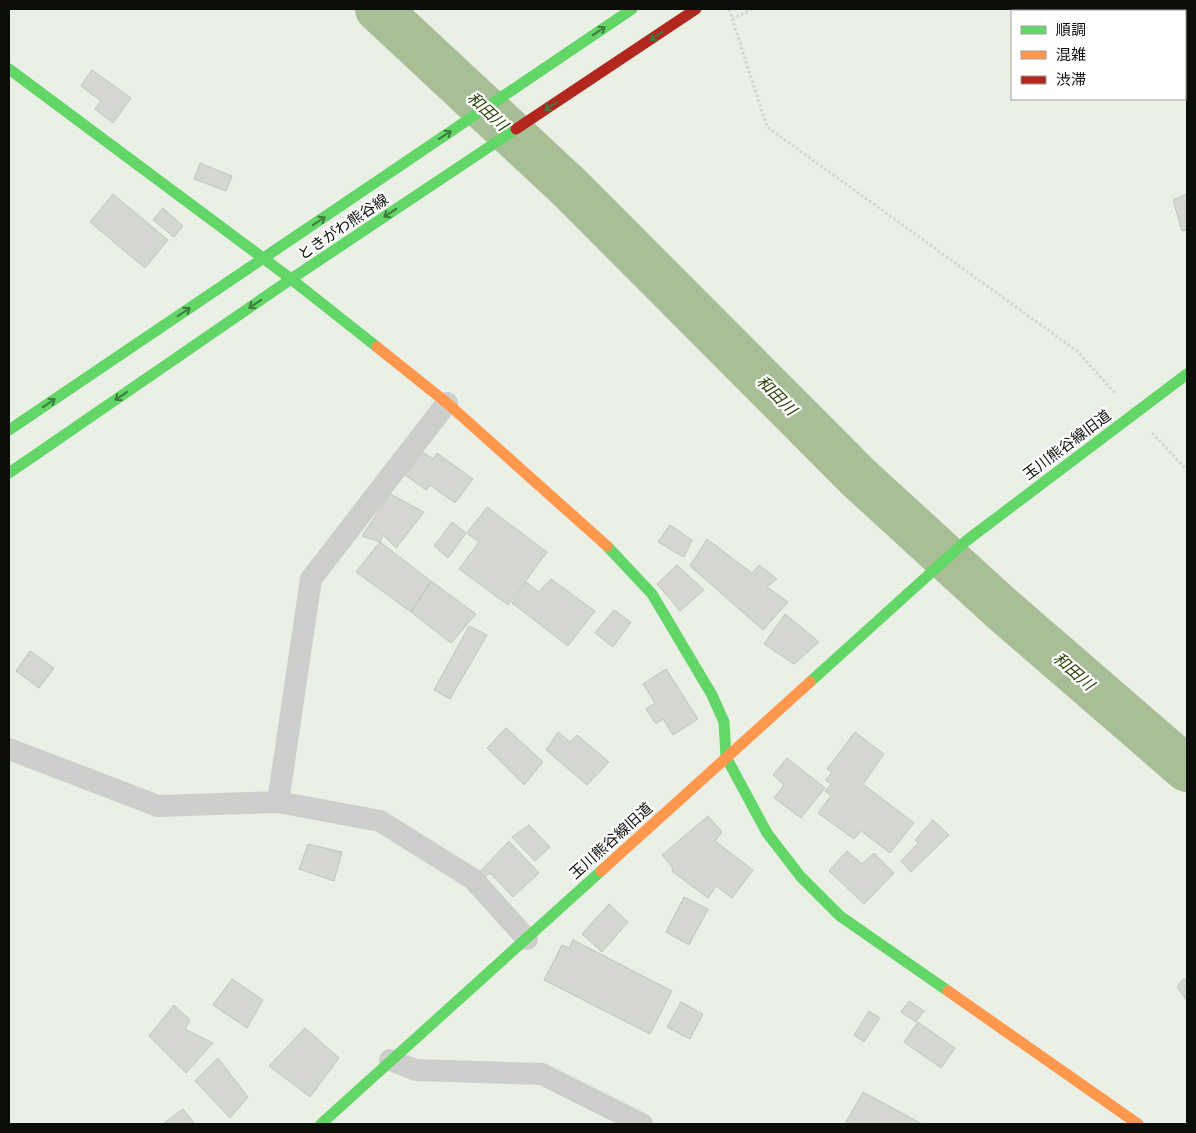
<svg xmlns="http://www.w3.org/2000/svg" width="1196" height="1133" viewBox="0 0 1196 1133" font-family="'Nunito Sans','Noto Sans JP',sans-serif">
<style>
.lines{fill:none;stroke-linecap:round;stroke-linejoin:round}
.river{stroke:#a8be96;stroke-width:46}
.building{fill:#d4d8d0;stroke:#c2c6be}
.path{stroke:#d5d6d3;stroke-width:3;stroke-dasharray:2.5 2.5;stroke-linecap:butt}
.street{stroke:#cecfcc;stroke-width:22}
.fast{stroke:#63d668;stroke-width:11}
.slow{stroke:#ff974d;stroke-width:11}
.jam{stroke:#b3261e;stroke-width:11}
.oneway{stroke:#3b7c3d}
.labels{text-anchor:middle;stroke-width:4.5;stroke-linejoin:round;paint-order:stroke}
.street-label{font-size:15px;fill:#0a0d08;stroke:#fff}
.water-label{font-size:16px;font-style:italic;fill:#274106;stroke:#fff}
</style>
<rect width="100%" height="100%" fill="#ebf0e6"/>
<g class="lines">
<path class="river" d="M378 9 570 188 859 478 1001 608 1187 769"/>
</g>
<path class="building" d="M92 70 131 98 113 123 95 109 101 101 81 86Z
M200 163 232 176 226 191 194 179Z
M113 194 168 240 145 268 90 222Z
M1187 194V230L1182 231 1173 200Z
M163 208 183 226 174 237 153 220Z
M423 452 433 459 437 453 473 479 455 503 430 485 426 490 405 475Z
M390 494 424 512 396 548 383 535 380 542 362 536Z
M487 507 547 552 508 605 459 569 479 542 467 533Z
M452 522 466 533 448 558 434 546Z
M670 525 692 540 684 557 658 542Z
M707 539 752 573 759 565 777 579 767 587 788 602 763 630 690 566Z
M380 542 431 581 411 612 356 572Z
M677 565 704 590 680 611 657 584Z
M551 579 595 611 568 646 512 603 526 582 539 592Z
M431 581 476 614 451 643 411 612Z
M614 610 631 622 613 647 595 633Z
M785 614 819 642 794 664 764 644Z
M469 626 487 635 450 699 434 690Z
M30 651 54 668 39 688 16 671Z
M666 669 698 719 673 735 663 719 656 724 646 709 655 703 643 684Z
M506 728 543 762 524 785 487 748Z
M558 732 570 742 577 735 609 762 587 785 546 750Z
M855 732 884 754 863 784 914 823 890 853 861 831 854 839 818 813 831 796 825 791 831 784 825 780 832 772 827 769Z
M787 758 825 788 801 818 774 798 784 785 773 775Z
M708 816 722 832 715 841 753 870 732 898 716 886 708 898 673 872 672 867 662 855Z
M933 820 949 835 911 872 901 861 918 843 915 840Z
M529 825 550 847 535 861 512 837Z
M509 841 539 873 513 897 490 873 478 883 473 879Z
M308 844 342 852 334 881 299 869Z
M847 851 862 864 874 853 894 873 864 904 829 871Z
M684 897 708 909 689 945 666 932Z
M609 904 628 922 602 952 582 934Z
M573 940 672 991 650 1034 544 980 562 945 569 948Z
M1184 978 1187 981V1001L1177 987Z
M232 979 263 1000 247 1028 213 1005Z
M909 1001 924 1011 916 1022 901 1012Z
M681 1002 703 1014 690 1039 667 1027Z
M174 1005 190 1020 185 1029 213 1043 186 1073 149 1036Z
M869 1011 880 1018 864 1042 854 1035Z
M918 1022 955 1048 941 1068 904 1042Z
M305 1028 339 1058 310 1097 269 1066Z
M218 1058 248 1097 230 1118 195 1081Z
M863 1092 922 1124H845Z
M183 1109 195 1124H163Z"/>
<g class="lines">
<path class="path" d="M729 9 767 127 1077 351 1116 394
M732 19 753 9
M1152 433 1187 470"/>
<path class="street" d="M9 749 158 806 278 802 380 821 473 879 527 939
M278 802 311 579 447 403
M390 1060 416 1070 542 1074 642 1124"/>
<path class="fast" d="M9 69 291 279 377 347
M9 430 632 9
M9 473 291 279 516 129
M607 546 652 594 712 695 724 722 726 757 767 833 801 877 840 916 948 991
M810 682 966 541 1187 374
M321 1124 601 871"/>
<path class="slow" d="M377 347 447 403 607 546
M601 871 810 682
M948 991 1138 1124"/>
<path class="jam" d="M516 129 696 9"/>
</g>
<defs><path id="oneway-shaft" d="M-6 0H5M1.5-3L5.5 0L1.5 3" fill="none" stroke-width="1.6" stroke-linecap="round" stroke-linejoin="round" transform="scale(1.25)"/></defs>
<g class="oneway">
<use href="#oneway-shaft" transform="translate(599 31) rotate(-34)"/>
<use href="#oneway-shaft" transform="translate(656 36) rotate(146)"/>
<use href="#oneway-shaft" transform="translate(551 106) rotate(146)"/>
<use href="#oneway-shaft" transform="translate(445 135) rotate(-34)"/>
<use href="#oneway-shaft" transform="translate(390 213) rotate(146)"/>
<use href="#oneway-shaft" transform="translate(319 221) rotate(-34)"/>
<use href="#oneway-shaft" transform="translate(255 304) rotate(146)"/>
<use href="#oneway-shaft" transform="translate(184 312) rotate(-34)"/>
<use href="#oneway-shaft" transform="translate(121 396) rotate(146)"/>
<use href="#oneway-shaft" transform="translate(49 403) rotate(-34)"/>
</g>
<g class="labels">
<g class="street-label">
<text transform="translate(343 227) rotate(-34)" y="5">ときがわ熊谷線</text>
<text transform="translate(1067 445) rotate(-37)" y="5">玉川熊谷線旧道</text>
<text transform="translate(611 841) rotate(-42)" y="5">玉川熊谷線旧道</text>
</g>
<g class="water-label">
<text transform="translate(488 111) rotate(43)" y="6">和田川</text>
<text transform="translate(777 395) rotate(45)" y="6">和田川</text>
<text transform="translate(1074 671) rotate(41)" y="6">和田川</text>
</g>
</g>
<rect width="1196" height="1133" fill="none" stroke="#0a0d08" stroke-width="20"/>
<rect x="1011" y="10" width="175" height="90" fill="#ffffff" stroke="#9d9e9c"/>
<rect x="1021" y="26" width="25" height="8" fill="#63d668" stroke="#9d9e9c"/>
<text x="1056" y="35" font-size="15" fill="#0a0d08">順調</text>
<rect x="1021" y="51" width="25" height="8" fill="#ff974d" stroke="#9d9e9c"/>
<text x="1056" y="60" font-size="15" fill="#0a0d08">混雑</text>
<rect x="1021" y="76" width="25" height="8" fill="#b3261e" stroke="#9d9e9c"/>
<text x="1056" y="85" font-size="15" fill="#0a0d08">渋滞</text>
</svg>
